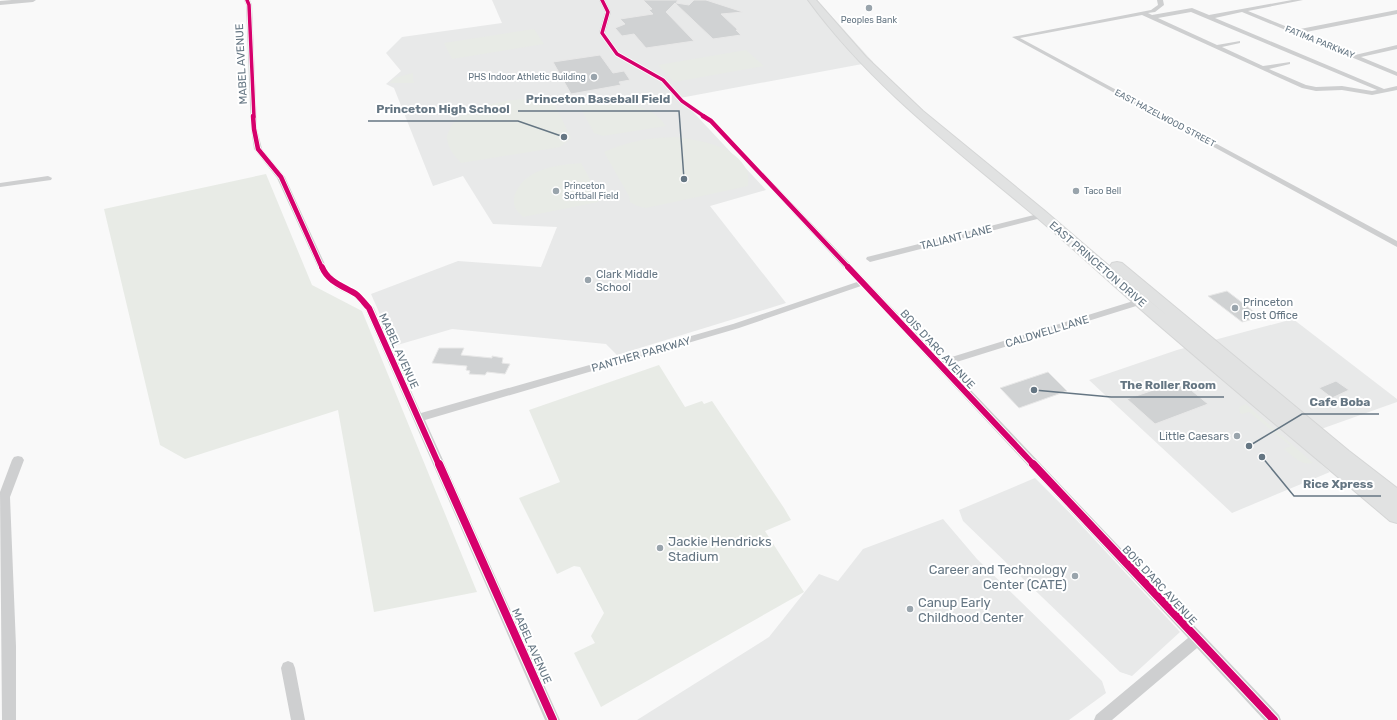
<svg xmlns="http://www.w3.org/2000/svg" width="1397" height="720" viewBox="0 0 1397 720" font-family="Rubik,sans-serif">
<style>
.built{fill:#e8e9e9}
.green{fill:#e8ebe6}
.building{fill:#d0d2d3;stroke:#e8e8e8}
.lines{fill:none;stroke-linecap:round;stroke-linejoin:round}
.trunk-casing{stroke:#d5d6d6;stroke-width:2}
.minor{fill:#cecfd0;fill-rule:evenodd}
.tertiary{fill:#cecfd0;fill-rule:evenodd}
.trunk{fill:#e1e2e2;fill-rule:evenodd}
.cycleway-far3-casing{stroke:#fff;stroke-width:5}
.cycleway-far2-casing{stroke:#fff;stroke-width:6}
.cycleway-far1-casing{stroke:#fff;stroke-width:8}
.cycleway-casing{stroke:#fff;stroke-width:10}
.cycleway-far3{stroke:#d6006c;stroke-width:3.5}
.cycleway-far2{stroke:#d6006c;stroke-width:4.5}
.cycleway-far1{stroke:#d6006c;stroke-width:6}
.cycleway{stroke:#d6006c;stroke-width:8}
.poi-dot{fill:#99a4ac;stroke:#fff;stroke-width:1.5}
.labels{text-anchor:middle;stroke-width:4;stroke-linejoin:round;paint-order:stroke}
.far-poi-label{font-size:9px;fill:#657683;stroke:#fff;text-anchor:start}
.far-street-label{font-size:9px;fill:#657683;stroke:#fff}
.street-label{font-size:11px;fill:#657683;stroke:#fff}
.poi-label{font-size:11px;fill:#657683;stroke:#fff;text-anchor:start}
.near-poi-label{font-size:13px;fill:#657683;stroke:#fff;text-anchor:start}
.leader{fill:none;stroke:#657683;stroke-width:1.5}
.callout-dot{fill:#657683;stroke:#fff;stroke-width:1.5}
.callout-label{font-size:12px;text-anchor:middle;font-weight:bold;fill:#657683;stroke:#fff;stroke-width:4;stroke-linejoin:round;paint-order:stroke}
</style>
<rect width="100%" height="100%" fill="#f9f9f9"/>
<path class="built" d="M492 0H817L873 62 680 98 766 190 710 206 786 303 617 355 606 344 452 329 394 346 371 294 458 261 541 267 557 227 493 224 463 176 433 186 394 88 386 84 401 71 386 53 402 37 502 23Z
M1293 319 1397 399V402L1293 439 1330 472 1232 513 1089 380 1177 350Z
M1035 478 1071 514 1180 632 1132 676 1120 672 963 521 959 510Z
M943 519 977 559 1102 681 1106 693 1069 720H637L769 637 819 574 838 581 863 549Z"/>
<path class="green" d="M534 29 544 44 452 59 444 43Z
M746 50 764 66 674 82 658 65Z
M413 73V81L415 82 413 83H390L394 78Z
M551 97 571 138 560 147 461 163C455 156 448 149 447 139 446 137 448 133 449 131 458 102 525 98 551 97Z
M616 102C636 105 654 108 666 126L603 136 594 133 579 105 598 103Z
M675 137C699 140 736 145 747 171 749 175 748 182 748 186L646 208 637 206 630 202 629 196 604 152C630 141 647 138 675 137Z
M581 163 600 198 598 202 523 217C520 214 516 210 515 207 513 202 514 196 516 192 527 168 558 165 581 163Z
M266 174 312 285 362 311 477 592 374 612 338 410 185 459 160 445 104 209Z
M659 365 685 407 702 401 704 404 712 401 784 508 791 520 765 531 804 592 601 707 574 653 595 643 591 636 604 613 580 567 574 566 557 574 519 498 560 482 529 410Z
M1246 404 1313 463C1301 466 1293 456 1284 449L1291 446 1249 412 1242 414 1240 413 1239 407Z"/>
<path class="building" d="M643 0H678L676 3 689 5 694 0H706L743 12 721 14 738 30H736L741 35 713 39 675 3 666 12 694 41 646 48 634 34 622 36 615 28 625 24 620 19 653 14 649 10 652 9Z
M600 55 613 73 624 71 630 80 619 82 621 85 571 94 553 62Z
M1227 291 1261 317 1242 322 1208 296Z
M439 348H464L461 355 492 358V356L503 358 502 363 510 364 505 374 487 372 485 375 469 374 470 371 466 370 467 366 432 363Z
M1048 372 1067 391 1019 408 1000 388Z
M1180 381 1208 404 1155 424 1127 399Z
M1336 381 1349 390 1332 398 1319 388Z"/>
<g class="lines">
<g class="trunk-casing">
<path id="trunk" d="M808 0H816L866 57 923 111 1045 211 1171 319 1112 269 1110 266 1112 263 1117 262 1122 263 1349 451 1397 488V523L1390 521C1316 458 1241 396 1168 333 1123 295 1080 254 1035 216 955 149 870 85 808 0Z"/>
</g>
<path class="minor" d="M244 0H250L252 5 257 129 262 149 285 177 328 271 342 284 360 293 374 308 421 413 733 324 857 282 709 122 680 102 661 81 615 55 599 33 605 12 599 0H605L611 12 605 33 619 53 665 79 684 100 713 120 942 360 1143 298H1149L1151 300 1149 302 947 365 1279 715 1281 720H1264L1197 648 1112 720H1094L1096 715 1188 638 861 286 739 328 425 420 560 720H545L365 309 354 297 336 288 320 272 277 178 254 149 251 129 246 5Z
M1157 0H1163L1164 5 1155 12 1148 13 1152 15 1192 8 1209 15 1292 0H1303L1248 11 1295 30 1397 10V14L1301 33 1355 55 1397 45V49L1361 57 1397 72V76L1242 12 1215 18 1384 89 1397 86V90L1372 95 1342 90 1316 91 1302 88 1142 15 1020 38 1397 241V247L1012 37 1151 10 1158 5ZM1191 12 1377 90 1372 91 1342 86 1316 87 1306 85 1269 69 1290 64V62L1263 66 1222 47 1240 43V41L1217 45 1158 18Z
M48 176 52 178 51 180 0 187V183Z
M1042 213H1045V217L870 262 866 259 867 257Z
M18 456 22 457 24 460 10 497 16 646V720H2L0 492 12 460 14 457Z
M288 661 293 663 295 668 305 720H291L281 668 283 663Z"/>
<path class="tertiary" d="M12 0H36L33 2 0 5V1Z"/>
<use href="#trunk" class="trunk"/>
<g class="cycleway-far3-casing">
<path id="cycleway-far3" d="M247 0 249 5 254 117
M602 0 608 12 602 33 617 54 663 80 682 101 705 117"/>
</g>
<g class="cycleway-far2-casing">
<path id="cycleway-far2" d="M253 116 254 129 258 149 281 177 322 268
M703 116 711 121 849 268"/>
</g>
<g class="cycleway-far1-casing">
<path id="cycleway-far1" d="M322 267C328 282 343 286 356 294 361 298 365 304 369 308L439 465
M848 267 1034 465"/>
</g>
<g class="cycleway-casing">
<path id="cycleway" d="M439 464 553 720
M1033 464 1274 720"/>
</g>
<use href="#cycleway-far3" class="cycleway-far3"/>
<use href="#cycleway-far2" class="cycleway-far2"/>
<use href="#cycleway-far1" class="cycleway-far1"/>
<use href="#cycleway" class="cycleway"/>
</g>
<g class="poi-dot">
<circle cx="869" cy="8" r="4"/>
<circle cx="594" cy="77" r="4"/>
<circle cx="556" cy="191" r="4"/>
<circle cx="1076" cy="191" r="4"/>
<circle cx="588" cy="280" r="4"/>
<circle cx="1235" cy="308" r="4"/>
<circle cx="1237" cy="436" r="4"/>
<circle cx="660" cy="548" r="4"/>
<circle cx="1075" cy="576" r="4"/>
<circle cx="910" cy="609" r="4"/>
</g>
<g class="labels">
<g class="far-poi-label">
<text x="869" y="23" text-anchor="middle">Peoples Bank</text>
<text x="586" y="80" text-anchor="end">PHS Indoor Athletic Building</text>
<text x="564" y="189">Princeton<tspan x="564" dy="10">Softball Field</tspan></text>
<text x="1084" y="194">Taco Bell</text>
</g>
<g class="far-street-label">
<text transform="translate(1320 42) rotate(22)" y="3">FATIMA PARKWAY</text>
<text transform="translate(1165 118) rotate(28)" y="3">EAST HAZELWOOD STREET</text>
</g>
<g class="street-label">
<text transform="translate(241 64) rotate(-93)" y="4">MABEL AVENUE</text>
<text transform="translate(956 237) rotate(-14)" y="4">TALIANT LANE</text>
<text transform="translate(1098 264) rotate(41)" y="4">EAST PRINCETON DRIVE</text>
<text transform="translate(1047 331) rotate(-17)" y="4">CALDWELL LANE</text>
<text transform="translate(938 349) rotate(47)" y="4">BOIS D'ARC AVENUE</text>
<text transform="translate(399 351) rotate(66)" y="4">MABEL AVENUE</text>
<text transform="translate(641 354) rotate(-16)" y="4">PANTHER PARKWAY</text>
<text transform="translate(1160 585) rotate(47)" y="4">BOIS D'ARC AVENUE</text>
<text transform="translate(532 646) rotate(66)" y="4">MABEL AVENUE</text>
</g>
<g class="poi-label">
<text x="596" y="278">Clark Middle<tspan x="596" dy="13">School</tspan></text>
<text x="1243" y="306">Princeton<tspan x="1243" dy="13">Post Office</tspan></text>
<text x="1229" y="440" text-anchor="end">Little Caesars</text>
</g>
<g class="near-poi-label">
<text x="668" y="546">Jackie Hendricks<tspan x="668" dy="15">Stadium</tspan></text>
<text x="1067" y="574" text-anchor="end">Career and Technology<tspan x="1067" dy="15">Center (CATE)</tspan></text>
<text x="918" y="607">Canup Early<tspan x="918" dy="15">Childhood Center</tspan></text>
</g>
</g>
<path class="leader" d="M684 179L679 111H518M564 137L518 121H368M1034 390L1111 397H1224M1249 446L1302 414H1379M1262 457L1294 496H1381"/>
<g class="callout-dot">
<circle cx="684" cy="179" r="4"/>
<circle cx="564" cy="137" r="4"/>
<circle cx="1034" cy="390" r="4"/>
<circle cx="1249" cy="446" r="4"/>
<circle cx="1262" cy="457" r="4"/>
</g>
<g class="callout-label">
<text x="598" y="103">Princeton Baseball Field</text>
<text x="443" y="113">Princeton High School</text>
<text x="1168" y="389">The Roller Room</text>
<text x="1340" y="406">Cafe Boba</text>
<text x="1338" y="488">Rice Xpress</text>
</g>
</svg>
